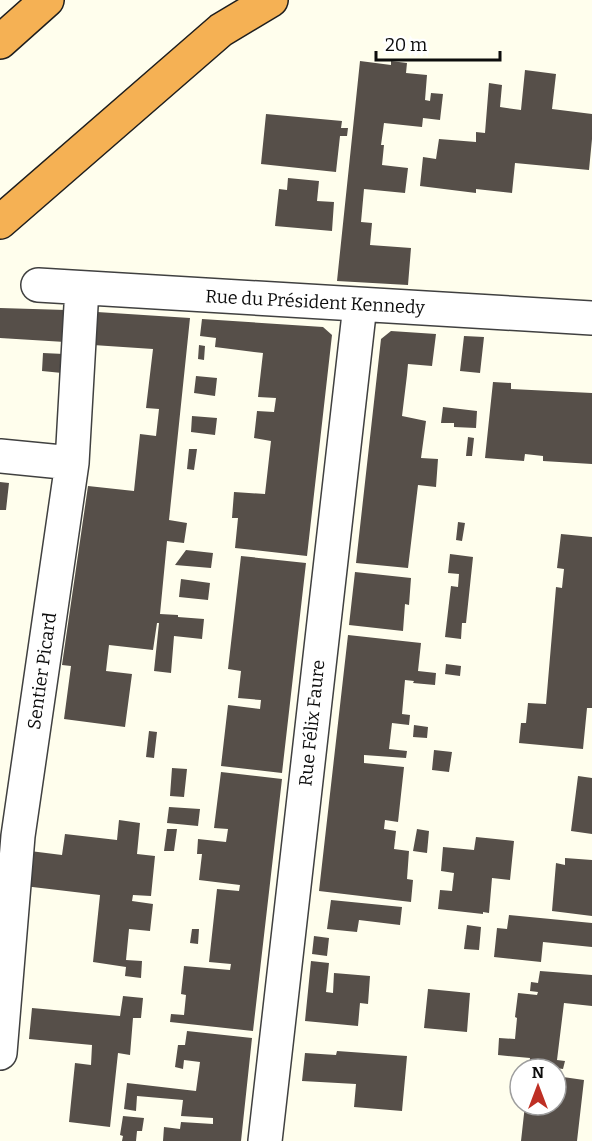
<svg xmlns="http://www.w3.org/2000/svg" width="592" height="1141" viewBox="0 0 592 1141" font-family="Bitter,serif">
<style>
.building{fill:#564f49}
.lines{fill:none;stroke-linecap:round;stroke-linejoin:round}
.minor-casing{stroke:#404040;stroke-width:36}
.highway-casing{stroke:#1e1e1e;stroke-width:36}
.minor{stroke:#fff;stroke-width:33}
.highway{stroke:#f5b154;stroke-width:33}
.labels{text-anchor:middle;stroke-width:6;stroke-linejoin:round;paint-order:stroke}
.street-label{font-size:18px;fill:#0d0d0d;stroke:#fff}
</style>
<rect width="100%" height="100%" fill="#fffeed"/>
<path class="building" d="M360 61 391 65V61L407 63 406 73 427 75 425 100 430 101 431 93 443 94 440 120 423 118 422 127 384 123 381 145H384L382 165 408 168 405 193 364 189 361 222 372 223 370 245 411 248 408 285 337 281Z
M525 70 556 74 552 109 592 114V139L589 170 515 163 512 193 476 189V193L420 186 423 157 436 159 439 139 476 142V132L485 133 489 83 502 85 500 107 521 110Z
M266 114 342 121 341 128H348L347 136H340L336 172 261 164Z
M288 178 319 181 317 201 334 202 332 231 275 226 279 189 287 190Z
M0 308 66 310 65 342 0 338Z
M97 312 190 318 169 520 187 523 184 543 167 541 160 614 178 615V617L204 619 202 639 174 636 171 673 154 671 159 623H157L153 650 109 645 106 671 132 674 125 727 64 719 71 666 62 665 88 486 134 491 140 434 156 436 159 409 146 408 153 349 93 345Z
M202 319 323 327 332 335 307 556 235 548 238 518H232L234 492 265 494 271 441 254 438 257 411 274 412 276 398 258 397 263 353 215 347 216 338 200 336Z
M391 331 436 334 432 366 408 364 407 375 402 416 426 421 421 458 438 459 436 487 418 485 408 568 356 563 381 339Z
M464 336 484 337 480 373 460 371Z
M199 345 205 346 204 360 198 359Z
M43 353 64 354 62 373 42 371Z
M196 376 217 378 215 396 194 393Z
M493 382 511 383V389L592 393V464L543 461V456L525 454 524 461 485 458Z
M443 407 477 411 476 428 454 427V423H441Z
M192 416 217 418 215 435 191 432Z
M468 437 474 438 472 456H466Z
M189 449H197L194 470 187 469Z
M0 482 9 483 6 510H0Z
M458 522 465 523 462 541 456 540Z
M561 534 592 537V708H587L583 749 519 743 521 723H526L528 703 546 704 556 587 562 588 564 569 557 568Z
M186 550 213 553 211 568 175 565Z
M450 554 473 557 466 623H462L461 639 445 637 451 586 458 587 459 574 448 573Z
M241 556 306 563 282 773 221 766 228 705 260 709 261 700 238 698 241 671 228 669Z
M355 572 411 578 409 605 405 604 403 631 349 625Z
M181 579 210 583 208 600 179 597Z
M348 635 421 643 418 671 436 673 435 685 413 683 414 681 405 680 402 714 410 715 409 725 392 723 389 749 407 751 406 758 364 755V763L404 767 398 822 385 820 384 829 396 831 394 849 409 851 407 879 413 880 411 902 319 891Z
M446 664 461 666 460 676 445 674Z
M414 725 428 727 427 738 413 737Z
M149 731 157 732 154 758 146 757Z
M434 750 452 752 449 772 432 770Z
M172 768 187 769 184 797 170 796Z
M221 772 282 779 253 1031 170 1022 171 1014 184 1015 186 995 181 994 184 966 230 970 231 964 209 962 217 889 239 891 240 885 199 880 202 854H197L198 839 226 842 228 829 214 828Z
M578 776 592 778V834L571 831Z
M169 807 200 809 198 826 167 823Z
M119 820 140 823 137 854 155 856 151 896 133 895 132 901 153 904 150 931 129 929 126 960 142 961 141 978 125 976 126 967 93 962 100 895 24 886 30 851 62 855 65 834 117 840Z
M167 829H177L174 851H164Z
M417 829 429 831 427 853 413 851Z
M476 837 514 841 510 880 492 878 489 913 483 912V914L438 909 440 890 452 891 454 873 441 871 443 847 474 850Z
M565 858 592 860V916L552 911 556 863 565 865Z
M331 900 402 907 400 925 359 920 357 932 327 929Z
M509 915 592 923V947L543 942 541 962 494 957 497 928 507 929Z
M467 925 481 927 479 950 464 949Z
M192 929H199L198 944 190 943Z
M314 936 329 938 327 956 312 954Z
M311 961 329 963 326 992 333 993 334 973 370 976 368 1004 360 1003 358 1026 305 1021Z
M540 971 592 975V1006L564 1003 557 1060 565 1061 563 1069 541 1066V1069H529L530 1058 498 1055 499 1038 515 1039 517 1018 515 1017 518 993 537 995 538 992 530 991 531 982 538 983Z
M428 989 470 993 467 1032 424 1028Z
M123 996 143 998 141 1018H133L130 1055 118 1053 110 1127 69 1122 75 1063 91 1065 92 1045 29 1039 32 1008 120 1016Z
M187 1031 252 1038 241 1141H163L164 1127 180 1129 181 1122 213 1124V1118L181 1116 183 1100 137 1096 136 1111 124 1109 127 1083 196 1091 200 1062 184 1060 183 1069 175 1067 178 1045H185Z
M337 1051 407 1056 402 1111 354 1107 356 1084 302 1081 305 1053 336 1055Z
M556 1076 584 1080 577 1141H521L525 1105H556Z
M123 1116 144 1118 142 1131H137L136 1141H122L123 1136 120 1135Z"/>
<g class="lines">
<g class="minor-casing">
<path id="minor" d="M38 285 592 318
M0 456 72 463
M0 1053 18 836 72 463 82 288
M265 1141 360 305"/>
</g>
<g class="highway-casing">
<path id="highway" d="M0 42 47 0
M0 222 221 30 271 0"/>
</g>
<use href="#minor" class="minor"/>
<use href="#highway" class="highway"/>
</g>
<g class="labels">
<g class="street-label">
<text transform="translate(315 302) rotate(3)" y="6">Rue du Président Kennedy</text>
<text transform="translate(42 671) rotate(-82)" y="6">Sentier Picard</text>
<text transform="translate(312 723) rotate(-84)" y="6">Rue Félix Faure</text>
</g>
</g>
<g transform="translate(538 1087)"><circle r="28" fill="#ffffff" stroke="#9e9e9e" stroke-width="1.5"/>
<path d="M0-4.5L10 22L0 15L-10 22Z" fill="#be2f24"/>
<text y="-9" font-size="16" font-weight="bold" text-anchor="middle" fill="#0d0d0d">N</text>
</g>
<path d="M376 51v9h124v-9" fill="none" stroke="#0d0d0d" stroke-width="3"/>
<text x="385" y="51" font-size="18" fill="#0d0d0d" stroke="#ffffff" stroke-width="4.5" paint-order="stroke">20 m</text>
</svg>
